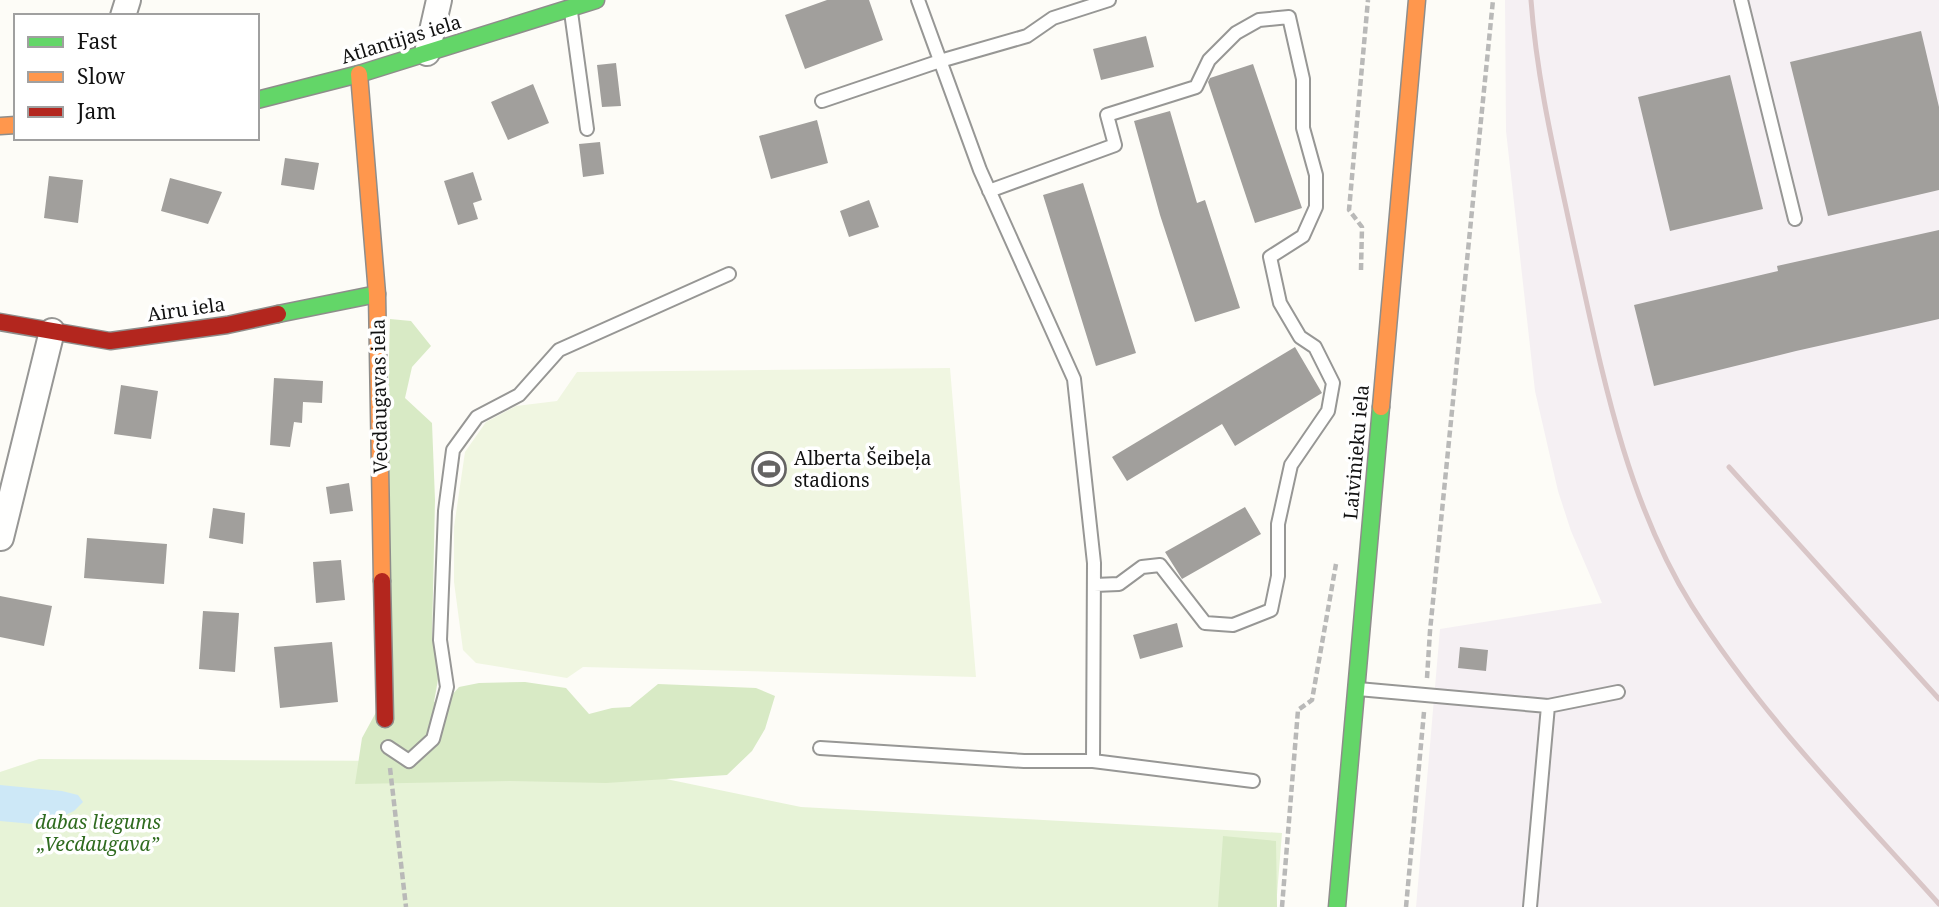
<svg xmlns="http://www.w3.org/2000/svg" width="1939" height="907" viewBox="0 0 1939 907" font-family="'Noto Serif',serif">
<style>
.industrial{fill:#f5f0f3}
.green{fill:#e7f3d7}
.forest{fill:#d8eac5}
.pitch{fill:#f0f6e1}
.water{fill:#cde8f7}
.building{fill:#a19f9c}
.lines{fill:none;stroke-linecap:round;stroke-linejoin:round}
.lane-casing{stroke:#979795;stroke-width:16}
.street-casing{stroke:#979795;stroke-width:28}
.fast-casing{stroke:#8e8d8b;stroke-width:19}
.slow-casing{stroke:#8e8d8b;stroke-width:19}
.jam-casing{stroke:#8e8d8b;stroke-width:19}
.path{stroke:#b9b9b8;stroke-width:4.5;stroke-dasharray:7 3.5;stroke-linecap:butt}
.lane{stroke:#fffffe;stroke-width:12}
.street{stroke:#fffffe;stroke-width:24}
.fast{stroke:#63d668;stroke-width:16}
.slow{stroke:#ff974d;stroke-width:16}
.jam{stroke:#b3261e;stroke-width:16}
.rail{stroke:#d9c6c7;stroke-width:5}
.labels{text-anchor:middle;stroke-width:7;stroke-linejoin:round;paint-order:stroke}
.street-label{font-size:19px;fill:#111;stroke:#fff}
.poi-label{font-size:19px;fill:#111;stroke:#fff;text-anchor:start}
.park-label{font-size:19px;font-style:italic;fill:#2f6b1f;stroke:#fff}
</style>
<rect width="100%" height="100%" fill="#fdfcf7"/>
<path class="industrial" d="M1505 0H1939V907H1416L1440 629 1602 603 1571 531 1558 491 1535 391 1506 131Z"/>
<path class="green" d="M39 759 584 762 801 807 1282 833 1276 907H0V772Z"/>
<path class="forest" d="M390 319 411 321 431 346 412 367 405 398 432 423 435 500 432 637 441 663 434 702 451 696 459 687 479 683 525 682 566 688 589 714 612 708 630 707 658 684 756 688 775 696 765 729 752 751 727 775 606 783 510 781 355 784 362 738 380 705Z
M1223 836 1276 841 1277 907H1218Z"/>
<path class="pitch" d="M950 368 976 677 583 667 567 678 476 663 463 650 454 582V527L465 452 486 422 516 406 557 401 577 372Z"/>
<path class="water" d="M0 785 62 791 78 795 83 802 74 811 44 825 0 821Z"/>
<path class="building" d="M827 0H869L883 40 805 69 785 15Z
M1921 31 1939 107V190L1828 216 1790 62Z
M1146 36 1154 67 1101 80 1093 49Z
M616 63 621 106 602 107 597 65Z
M1253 64 1302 208 1255 223 1208 82 1210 78Z
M1730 75 1763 209 1670 231 1638 97Z
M533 84 549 123 508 140 491 102Z
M1170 111 1197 203 1205 200 1240 308 1195 322 1160 215 1134 121Z
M817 120 828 163 771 179 759 136Z
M600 142 604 174 583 177 579 144Z
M285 158 319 163 314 190 281 185Z
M473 172 482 200 473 203 478 219 458 225 444 181Z
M49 176 83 180 78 223 44 218Z
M170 178 222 192 208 224 161 211Z
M1083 183 1136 353 1096 366 1043 195Z
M869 200 879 227 849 237 840 211Z
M1939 230V319L1796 351 1654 386 1634 305 1778 271 1777 266Z
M1295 347 1322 393 1235 446 1222 424 1127 481 1112 457Z
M274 378 323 381 322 403 303 402 302 423 294 422 290 447 270 445Z
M121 385 158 391 151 439 114 434Z
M349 483 353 511 330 514 326 487Z
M1245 507 1261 534 1182 579 1165 552Z
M213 508 245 513 243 544 209 538Z
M87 538 167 544 164 584 84 578Z
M341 560 345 600 316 603 313 562Z
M0 596 52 606 44 646 0 637Z
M203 611 239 613 235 672 199 669Z
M1177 623 1183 647 1140 659 1133 635Z
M332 642 338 702 280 708 274 647Z
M1460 647 1488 650 1486 671 1458 668Z"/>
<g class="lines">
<g class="lane-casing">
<path id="lane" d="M1741 0 1795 219
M571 12 587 129
M822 101 940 61 1027 36 1053 18 1109 0
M989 191 1115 145 1107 115 1196 87 1209 60 1236 33 1259 20 1289 17 1303 79V128L1316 175V207L1303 236 1270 257 1280 303 1300 337 1315 347 1333 383 1328 411 1291 465 1278 524V576L1271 610 1233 625 1205 623 1160 565 1142 567 1119 584 1094 585
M1358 689 1548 706 1618 692
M388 747 409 761 433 739 447 687 440 640 445 511 453 450 477 417 519 395 559 350 729 274
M820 748 1024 761H1093L1094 563 1074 379 980 170 918 0
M1093 761 1253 781
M1530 907 1548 706"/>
</g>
<g class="street-casing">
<path id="street" d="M123 16 128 0
M427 53 439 0
M1 538 52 331"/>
</g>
<g class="fast-casing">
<path id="fast" d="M257 100 359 74 596 0
M278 314 377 294
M1337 907 1381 407"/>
</g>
<g class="slow-casing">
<path id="slow" d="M359 74 377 294 382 581
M0 126 16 125
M1381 407 1417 0"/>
</g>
<g class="jam-casing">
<path id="jam" d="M0 322 110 341 227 325 278 314
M382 581 385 719"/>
</g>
<path class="path" d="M1361 270 1362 227 1349 210 1368 0
M1427 678 1430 631 1493 0
M390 768 406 907
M1282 907 1298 710 1312 700 1336 564
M1406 907 1424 712"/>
<use href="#lane" class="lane"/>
<use href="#street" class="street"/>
<use href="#fast" class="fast"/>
<use href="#slow" class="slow"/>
<use href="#jam" class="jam"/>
<path class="rail" d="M1531 0C1537 83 1557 164 1574 245 1601 367 1625 499 1692 606 1761 715 1853 808 1939 904
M1729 467 1939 699"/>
</g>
<defs>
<g id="stadium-ring" transform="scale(1.75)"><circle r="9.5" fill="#fff" stroke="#646362" stroke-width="1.5"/><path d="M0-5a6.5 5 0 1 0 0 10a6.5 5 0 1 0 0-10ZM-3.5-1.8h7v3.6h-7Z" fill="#646362"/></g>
</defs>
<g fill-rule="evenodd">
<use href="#stadium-ring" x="769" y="469"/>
</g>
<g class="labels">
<g class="street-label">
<text transform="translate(401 39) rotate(-17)" y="7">Atlantijas iela</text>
<text transform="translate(186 309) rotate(-8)" y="7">Airu iela</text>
<text transform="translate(379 396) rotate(-91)" y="7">Vecdaugavas iela</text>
<text transform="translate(1356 452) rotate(-85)" y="7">Laivinieku iela</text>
</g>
<g class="poi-label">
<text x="794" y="465">Alberta Šeibeļa<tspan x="794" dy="22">stadions</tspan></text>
</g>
<g class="park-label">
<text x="98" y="829">dabas liegums<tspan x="98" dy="22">„Vecdaugava”</tspan></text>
</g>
</g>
<rect x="14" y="14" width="245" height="126" fill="#ffffff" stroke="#a0a0a0" stroke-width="2"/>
<rect x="28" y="37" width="35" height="10" fill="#63d668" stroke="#a0a0a0" stroke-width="2"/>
<text x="77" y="49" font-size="21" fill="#111111">Fast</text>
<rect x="28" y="72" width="35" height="10" fill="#ff974d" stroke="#a0a0a0" stroke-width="2"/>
<text x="77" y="84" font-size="21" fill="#111111">Slow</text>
<rect x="28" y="107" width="35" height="10" fill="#b3261e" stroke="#a0a0a0" stroke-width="2"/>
<text x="77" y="119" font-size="21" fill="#111111">Jam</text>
</svg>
